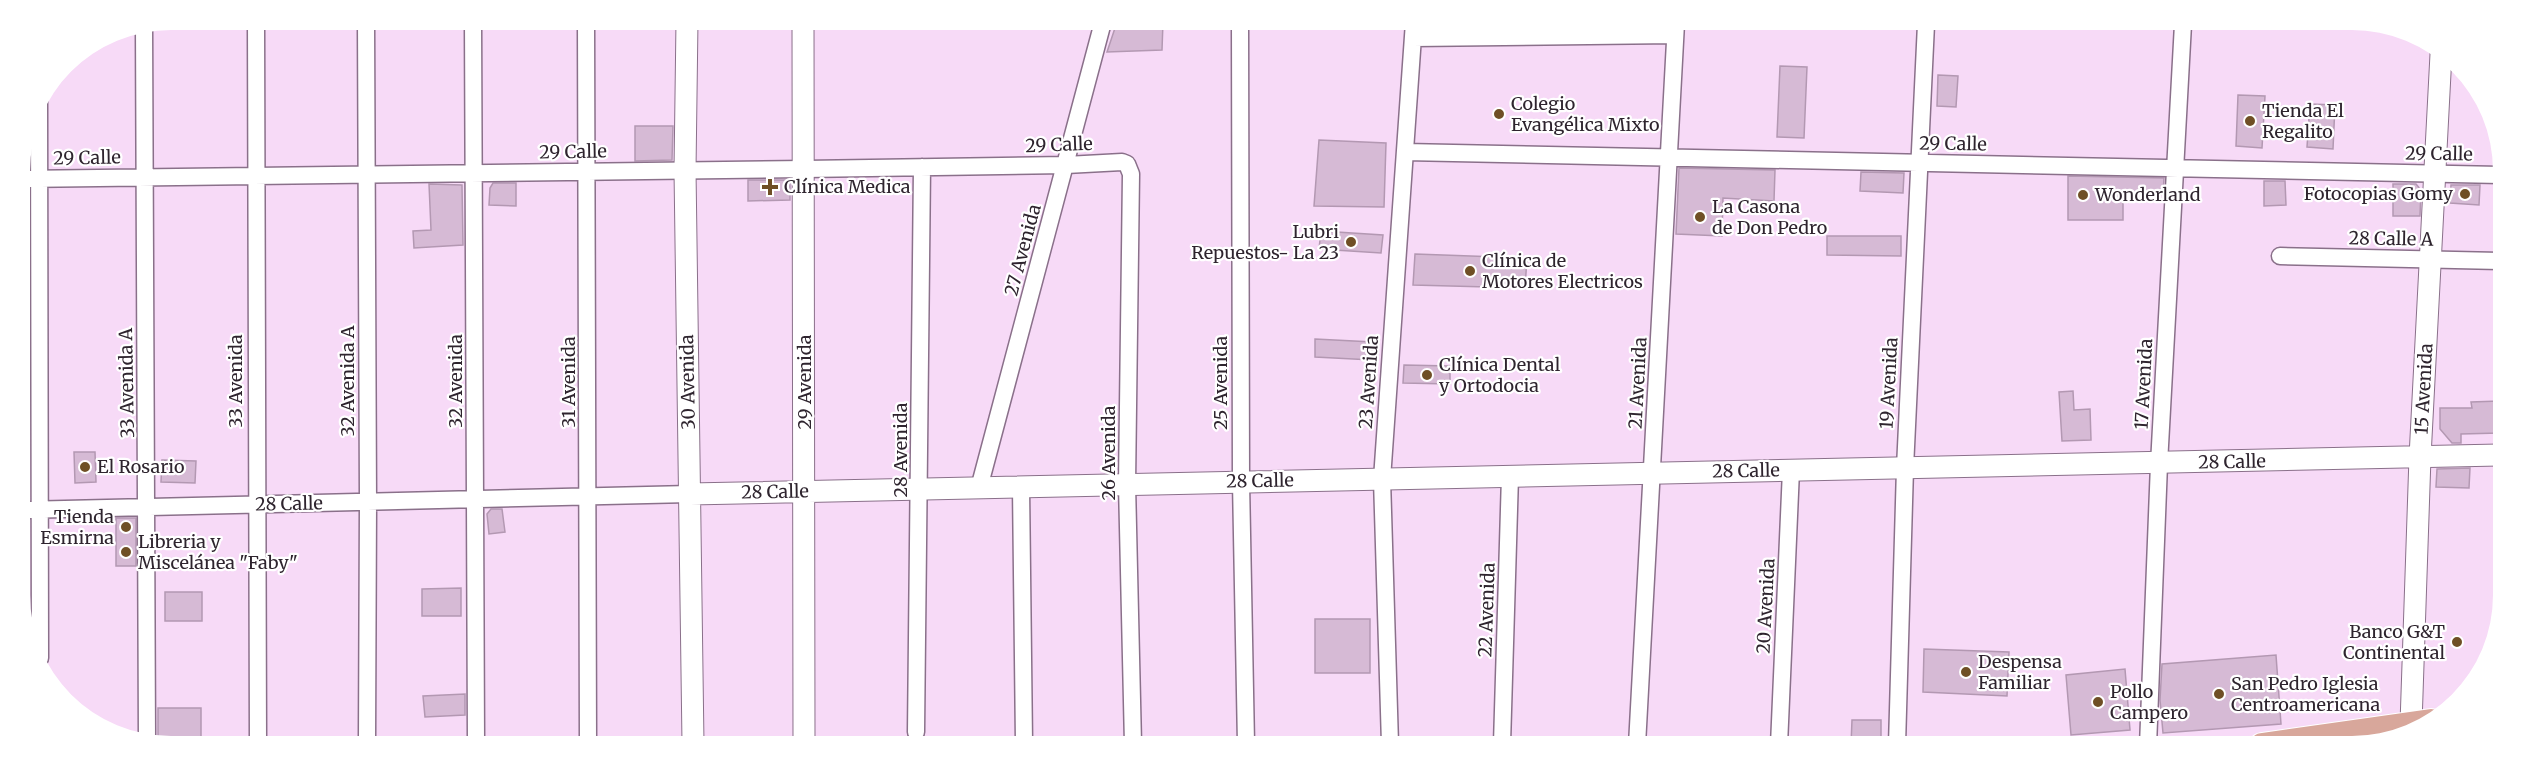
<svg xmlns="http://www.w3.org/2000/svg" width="2523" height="766" viewBox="0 0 2523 766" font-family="Merriweather,serif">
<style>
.building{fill:#d6bad5;stroke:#b398b2;stroke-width:1.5}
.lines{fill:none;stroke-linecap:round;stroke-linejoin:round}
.minor-casing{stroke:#8a708a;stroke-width:19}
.tertiary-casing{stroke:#8a708a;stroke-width:23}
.primary-casing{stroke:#fff;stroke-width:28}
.minor{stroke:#fff;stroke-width:16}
.tertiary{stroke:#fff;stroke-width:21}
.primary{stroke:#d8a79b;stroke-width:26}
.poi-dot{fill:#6f4f25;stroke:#fff;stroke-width:2}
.labels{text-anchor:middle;stroke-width:4.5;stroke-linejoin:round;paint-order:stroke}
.poi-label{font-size:18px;fill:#2e242e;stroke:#fff;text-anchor:start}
.street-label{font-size:18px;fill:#2e242e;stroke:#fff}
</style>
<rect width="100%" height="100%" fill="#f7daf7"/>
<path class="building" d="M1117 22H1163L1162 50 1107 52Z
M1780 66 1807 67 1804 138 1777 137Z
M1938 75 1958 76 1956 107 1937 106Z
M2238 95 2265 96 2262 148 2236 146Z
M2310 104 2335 105 2333 149 2307 147Z
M635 126H673L672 160 635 161Z
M1319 140 1386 143 1384 207 1314 206Z
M1679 168 1775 170 1774 201 1723 198 1722 236 1676 234Z
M1861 172 1904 173 1903 193 1860 191Z
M2068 176 2164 178 2163 194 2123 192V220H2068Z
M748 180H790V200L748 201Z
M2264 181H2285L2286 205 2264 206Z
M493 183H516V206L489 205 490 188Z
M429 184 462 185 463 245 414 248 413 231 431 230Z
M2393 184H2416L2421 190 2420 216H2393Z
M2451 185H2480L2479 205 2450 203Z
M1321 231 1383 235 1381 253 1319 249Z
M1827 236H1901V256L1827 255Z
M1415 254 1527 258 1525 288 1413 285Z
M1315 339 1373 342 1372 360 1315 357Z
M1404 365 1450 366V384L1403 383Z
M2073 391 2074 410 2090 409 2091 440 2062 441 2059 392Z
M2499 401V433L2461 434V443H2452L2440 429V408H2472L2471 402Z
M74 452H95L96 482 75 483Z
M162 460 196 461 195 483 161 482Z
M2470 468 2469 488 2436 487 2437 469Z
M491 509H502L505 532 489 534 487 514Z
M116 518H136V566H116Z
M461 588V616H422V589Z
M165 592H202V621H165Z
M1315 619H1370V673H1315Z
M1924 649 2009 652 2007 696 1923 692Z
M2276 655 2281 724 2163 733 2160 700 2162 664Z
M2125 669 2130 730 2071 735 2066 675Z
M465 694V715L425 717 423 696Z
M158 708H201V740L158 741Z
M1852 720H1881V745H1851Z"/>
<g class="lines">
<g class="minor-casing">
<path id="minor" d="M256 20 258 742
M366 20 368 502 367 742
M473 20 476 742
M586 20 588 742
M1240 22 1241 482 1246 744
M144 25 147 741
M1413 38 1675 35
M39 101 40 658
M1405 152 2500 175
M20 179 805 169 1066 165 1122 162 1127 164 1131 174 1127 484 1133 744
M2280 256 2500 261
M1021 487 1024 743
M979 488 1103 22
M22 510 690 494
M916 732 922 167
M1390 744 1382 479 1414 22
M1502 744 1510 476
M1637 745 1676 23
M1779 745 1791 470
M1897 745 1905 468 1926 24
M2148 746 2159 464 2183 24"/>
</g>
<g class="tertiary-casing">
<path id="tertiary" d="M687 21 685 170 693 743
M803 21 804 743
M690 494 2499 455
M2411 724 2420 457 2441 54"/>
</g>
<g class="primary-casing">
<path id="primary" d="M2262 746 2431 722"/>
</g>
<use href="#minor" class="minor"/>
<use href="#tertiary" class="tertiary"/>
<use href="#primary" class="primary"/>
</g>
<g class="poi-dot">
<circle cx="1499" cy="114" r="6"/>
<circle cx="2250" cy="121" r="6"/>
<path d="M767 178h6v6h6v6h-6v6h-6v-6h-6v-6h6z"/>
<circle cx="2465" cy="194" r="6"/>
<circle cx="2083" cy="195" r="6"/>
<circle cx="1700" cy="217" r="6"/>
<circle cx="1351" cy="242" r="6"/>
<circle cx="1470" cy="271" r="6"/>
<circle cx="1427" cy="375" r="6"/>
<circle cx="85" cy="467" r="6"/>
<circle cx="126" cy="527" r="6"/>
<circle cx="126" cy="552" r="6"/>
<circle cx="2457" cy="642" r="6"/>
<circle cx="1966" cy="672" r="6"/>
<circle cx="2219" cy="694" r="6"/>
<circle cx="2098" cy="702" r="6"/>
</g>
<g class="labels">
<g class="poi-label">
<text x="1511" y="110">Colegio<tspan x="1511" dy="21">Evangélica Mixto</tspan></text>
<text x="2262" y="117">Tienda El<tspan x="2262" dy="21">Regalito</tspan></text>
<text x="784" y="193">Clínica Medica</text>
<text x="2453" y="200" text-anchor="end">Fotocopias Gomy</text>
<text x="2095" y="201">Wonderland</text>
<text x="1712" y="213">La Casona<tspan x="1712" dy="21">de Don Pedro</tspan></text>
<text x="1339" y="238" text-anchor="end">Lubri<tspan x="1339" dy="21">Repuestos- La 23</tspan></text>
<text x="1482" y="267">Clínica de<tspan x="1482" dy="21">Motores Electricos</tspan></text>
<text x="1439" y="371">Clínica Dental<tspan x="1439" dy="21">y Ortodocia</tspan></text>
<text x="97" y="473">El Rosario</text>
<text x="114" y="523" text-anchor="end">Tienda<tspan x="114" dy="21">Esmirna</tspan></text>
<text x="138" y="548">Libreria y<tspan x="138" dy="21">Miscelánea "Faby"</tspan></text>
<text x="2445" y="638" text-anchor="end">Banco G&amp;T<tspan x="2445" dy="21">Continental</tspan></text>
<text x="1978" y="668">Despensa<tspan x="1978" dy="21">Familiar</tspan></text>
<text x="2231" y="690">San Pedro Iglesia<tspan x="2231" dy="21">Centroamericana</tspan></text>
<text x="2110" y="698">Pollo<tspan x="2110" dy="21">Campero</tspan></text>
</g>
<g class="street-label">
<text transform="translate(1953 144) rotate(1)" y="6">29 Calle</text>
<text transform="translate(1059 145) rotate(-2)" y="6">29 Calle</text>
<text transform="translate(573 152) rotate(-1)" y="6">29 Calle</text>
<text transform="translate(2439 154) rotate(1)" y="6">29 Calle</text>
<text transform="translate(87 158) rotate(-1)" y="6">29 Calle</text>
<text transform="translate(2391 239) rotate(1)" y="6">28 Calle A</text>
<text transform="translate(1023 250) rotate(-75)" y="6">27 Avenida</text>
<text transform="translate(236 381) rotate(-90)" y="6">33 Avenida</text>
<text transform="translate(348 381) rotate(-90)" y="6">32 Avenida A</text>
<text transform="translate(456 381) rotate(-90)" y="6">32 Avenida</text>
<text transform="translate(569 382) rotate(-90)" y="6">31 Avenida</text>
<text transform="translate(688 382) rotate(-91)" y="6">30 Avenida</text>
<text transform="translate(805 382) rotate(-90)" y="6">29 Avenida</text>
<text transform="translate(1369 382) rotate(-86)" y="6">23 Avenida</text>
<text transform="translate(127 383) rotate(-91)" y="6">33 Avenida A</text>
<text transform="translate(1221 383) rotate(-90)" y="6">25 Avenida</text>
<text transform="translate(1638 383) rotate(-87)" y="6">21 Avenida</text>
<text transform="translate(1889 383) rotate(-87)" y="6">19 Avenida</text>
<text transform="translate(2144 384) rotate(-87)" y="6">17 Avenida</text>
<text transform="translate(2424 389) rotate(-87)" y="6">15 Avenida</text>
<text transform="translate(901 450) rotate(-90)" y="6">28 Avenida</text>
<text transform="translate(1109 453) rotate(-90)" y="6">26 Avenida</text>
<text transform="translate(2232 462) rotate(-1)" y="6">28 Calle</text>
<text transform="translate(1746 471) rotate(-1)" y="6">28 Calle</text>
<text transform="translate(1260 481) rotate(-1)" y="6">28 Calle</text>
<text transform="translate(775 492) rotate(-1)" y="6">28 Calle</text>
<text transform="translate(289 504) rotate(-1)" y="6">28 Calle</text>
<text transform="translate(1766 606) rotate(-87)" y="6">20 Avenida</text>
<text transform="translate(1487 610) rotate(-88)" y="6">22 Avenida</text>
</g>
</g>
<path d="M0 0H2523V766H0ZM171 30H2352A141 141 0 0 1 2493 171V595A141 141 0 0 1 2352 736H171A141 141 0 0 1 30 595V171A141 141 0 0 1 171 30Z" fill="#fff" fill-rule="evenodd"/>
</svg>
